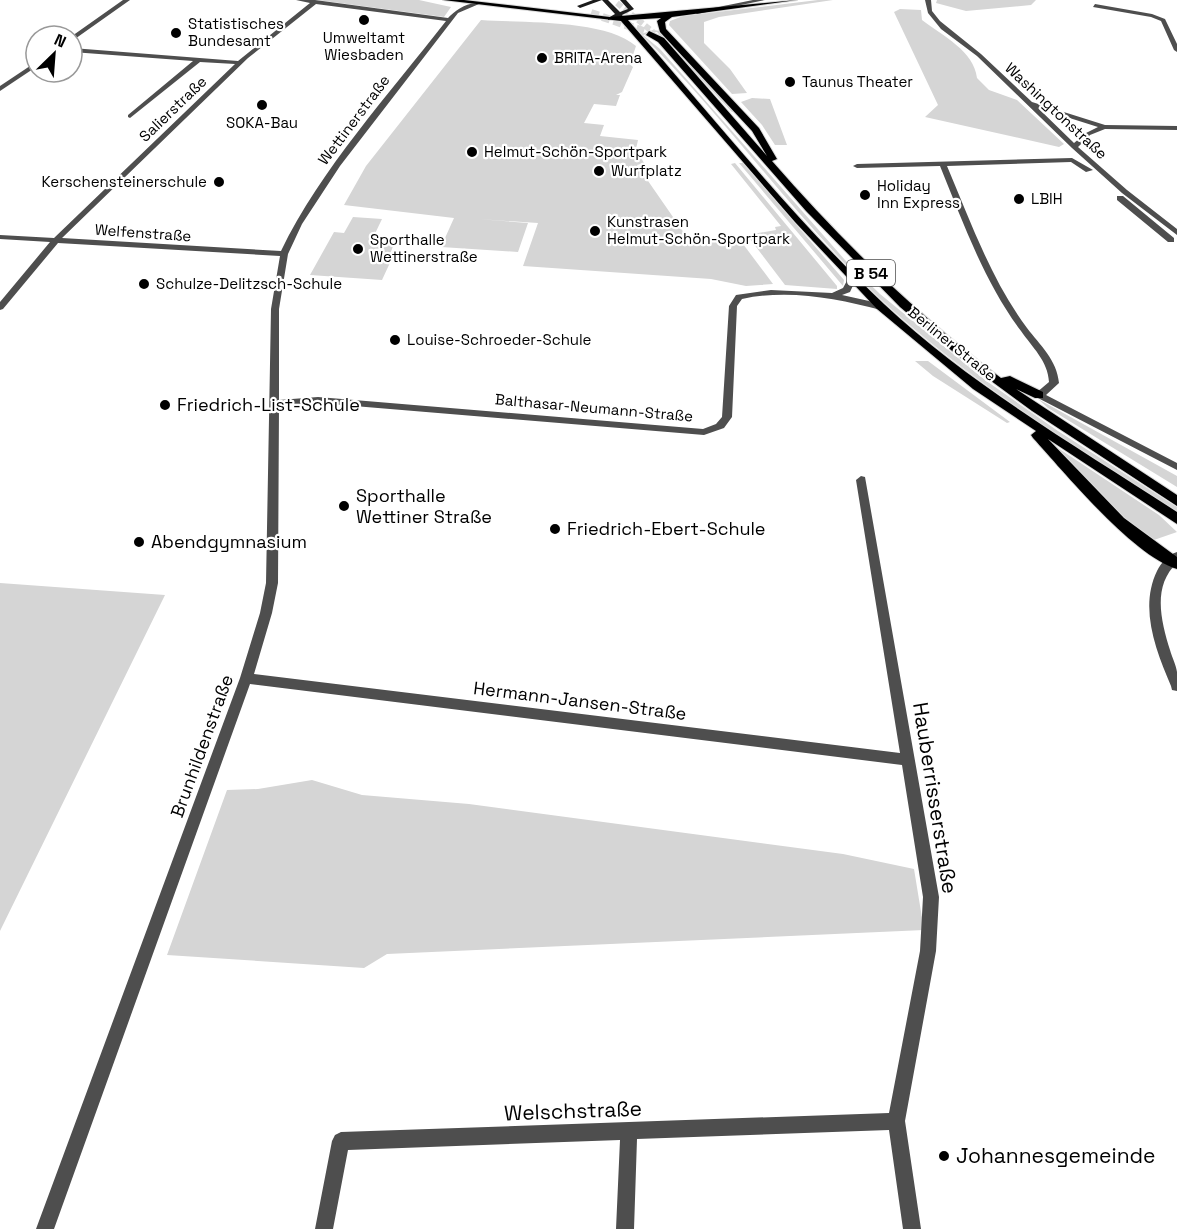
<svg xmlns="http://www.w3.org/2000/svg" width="1177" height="1229" viewBox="0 0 1177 1229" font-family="'Space Grotesk',sans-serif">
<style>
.green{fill:#d5d5d5}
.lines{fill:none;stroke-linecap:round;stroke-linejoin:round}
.secondary-tunnel{stroke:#d9d9d9;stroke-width:6;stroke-dasharray:6 3;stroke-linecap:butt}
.primary-tunnel{stroke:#d9d9d9;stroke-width:8;stroke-dasharray:8 4;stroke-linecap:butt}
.primary-casing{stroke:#dbdbdb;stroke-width:2}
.minor{fill:#4e4e4e;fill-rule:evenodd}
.tertiary{fill:#4e4e4e;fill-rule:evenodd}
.secondary{fill:#1b1b1b;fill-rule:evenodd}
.primary{fill:#000;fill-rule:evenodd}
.poi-dot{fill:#000;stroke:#fff;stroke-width:2}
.labels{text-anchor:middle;stroke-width:4.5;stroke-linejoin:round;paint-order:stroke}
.far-poi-label{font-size:15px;fill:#000;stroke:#fff;text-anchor:start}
.far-street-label{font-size:15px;fill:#000;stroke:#fff}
.shield{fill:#fff;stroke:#4c4c4c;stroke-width:1.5}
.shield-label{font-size:16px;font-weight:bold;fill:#000}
.poi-label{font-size:18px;fill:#000;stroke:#fff;text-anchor:start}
.street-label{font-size:18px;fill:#000;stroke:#fff}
.near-street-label{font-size:21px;fill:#000;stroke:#fff}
.near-poi-label{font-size:21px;fill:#000;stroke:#fff;text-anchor:start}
</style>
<rect width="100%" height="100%" fill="#fff"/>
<path class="green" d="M317 0H419L451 7 444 17Z
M818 0H833L719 17 704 22V43L730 69 747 93 732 94 669 25 670 21 683 16Z
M937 0H1036L1031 5 966 11 936 3Z
M900 9 921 10 922 20C943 36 974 51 977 78L989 90 1017 100 1064 144 1059 147 925 117 938 105 894 12Z
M481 20C523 23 605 19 636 46L630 64 633 67 622 92 616 95H620L616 106 594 104 584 123 604 125 600 136 638 140 636 149 644 163 637 165 691 243 737 236 773 284 746 286 711 279 523 266 538 223 478 219 528 223 518 252 441 247 454 218 344 205 366 166Z
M653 30 661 31 735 112H732L657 32 643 35 660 49 845 260 880 294 985 380 1058 431 1177 507V512C1073 445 965 379 875 294 791 213 724 116 641 34Z
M752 98 770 99 787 145H775L762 125 741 102Z
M735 163 837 286V289L785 285 747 235 776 230 775 227 781 226 731 164Z
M739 163H743L844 280 843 286Z
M353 217 382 219 371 242 394 244 390 254H394L382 280 310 275 334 232 344 233Z
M915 361H928L1010 422 1007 423 933 376Z
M1038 399 1177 476V487L1048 408Z
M1049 442 1159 515 1177 532 1151 541 1120 515Z
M0 583 165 595 0 931Z
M312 780 362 795 469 804 843 854 914 869 924 930 387 954 364 968 167 955 227 790 258 789Z"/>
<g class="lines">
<path class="secondary-tunnel" d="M617 3 653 32"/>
<path class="primary-tunnel" d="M591 13 649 33"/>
<g class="primary-casing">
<path id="primary" d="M443 0H464L610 17 797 0 672 17 665 22 666 29 759 128 777 159 772 161C842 241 916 314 1001 378L1010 376 1043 392V398H1035L1016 389 1177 495V506L1032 411 964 361 900 307 806 211 658 42 646 35 649 31 664 38 767 156 752 131 660 32 657 21 661 18 628 20C712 116 792 217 884 304 969 384 1079 448 1177 512V524L1048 439 1124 518 1177 557V569C1133 556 1065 473 1033 438L1031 435 1036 431 973 389 877 309 795 222 621 21Z"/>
</g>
<path class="minor" d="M123 0H130L72 41V36Z
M296 0H315L448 18C455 10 469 1 479 4L458 13 340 166 302 224 288 254 279 309V400L318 397 703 429 716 424 722 417 729 306 736 295 771 290 832 293 843 288 849 277 852 276 856 279 850 292 842 295 869 301 885 307 881 310C836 298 788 289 742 299L737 306 732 417 724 428 704 435 318 403 279 406 278 583 272 613 254 674 900 753 856 480 861 476 865 477 939 897 936 951 905 1121 921 1229H903L889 1130 637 1139 634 1229H616L620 1140 348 1150 333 1229H315L332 1141 335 1135 341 1132 889 1113 920 951 923 897 902 765 250 684 54 1229H36L240 678 260 613 266 583 271 309 280 256 58 243 3 309 0 310V302L50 242 0 239V235L54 238 235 64 200 62 130 118 128 117V115L193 61 72 52V48L238 61 310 3ZM316 4 446 21C390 93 320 170 281 251L62 238 248 58Z
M925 0H931L932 11 940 21 981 54 1032 102 1105 125 1177 126V130L1105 129 1090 135 1078 147 1127 190 1177 229V235L1122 193 1072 148 977 56 941 29 928 13ZM1038 108 1098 127 1086 133 1074 143Z
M1095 4 1152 14 1165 19 1177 44V52L1174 50 1161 21 1151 17 1093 7Z
M36 62V67L0 91V86Z
M1072 158 1093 170 1086 172 1071 162 947 166C970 220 991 280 1027 328 1040 345 1057 360 1059 383L1046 395 1177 463V470L1036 397V393L1049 382C1048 361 1032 347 1021 331 984 282 963 222 940 166L857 168 853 166 857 164Z
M1117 196H1123L1174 238V242H1168L1117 200Z
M1177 552V563C1152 586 1161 621 1170 650 1172 657 1176 665 1177 672 1177 679 1177 685 1177 691L1172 690 1171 686C1156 651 1139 608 1157 571 1161 563 1168 555 1177 552Z"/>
<path class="tertiary" d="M753 0H765L697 14 694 12Z"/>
<path class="secondary" d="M593 0H602L580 8 577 6Z
M602 0H608L620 12 628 9 620 0H626L634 9 622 15 625 20H621L618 17 608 20V18L615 14Z"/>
<use href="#primary" class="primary"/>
</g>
<g class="poi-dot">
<circle cx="364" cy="20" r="6"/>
<circle cx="176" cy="33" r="6"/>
<circle cx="542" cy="58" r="6"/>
<circle cx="790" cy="82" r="6"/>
<circle cx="262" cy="105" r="6"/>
<circle cx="472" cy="152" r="6"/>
<circle cx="599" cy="171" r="6"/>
<circle cx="219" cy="182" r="6"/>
<circle cx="865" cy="195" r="6"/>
<circle cx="1019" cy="199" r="6"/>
<circle cx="595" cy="231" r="6"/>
<circle cx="358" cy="249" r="6"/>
<circle cx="144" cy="284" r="6"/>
<circle cx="395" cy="340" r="6"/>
<circle cx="165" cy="405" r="6"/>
<circle cx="344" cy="506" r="6"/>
<circle cx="555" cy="529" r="6"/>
<circle cx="139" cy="542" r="6"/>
<circle cx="944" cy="1156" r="6"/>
</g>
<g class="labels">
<g class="far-poi-label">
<text x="188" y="29">Statistisches<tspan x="188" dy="17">Bundesamt</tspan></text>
<text x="364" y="43" text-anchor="middle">Umweltamt<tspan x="364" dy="17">Wiesbaden</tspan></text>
<text x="554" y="63">BRITA-Arena</text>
<text x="802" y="87">Taunus Theater</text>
<text x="262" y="128" text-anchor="middle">SOKA-Bau</text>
<text x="484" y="157">Helmut-Schön-Sportpark</text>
<text x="611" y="176">Wurfplatz</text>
<text x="207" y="187" text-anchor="end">Kerschensteinerschule</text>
<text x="877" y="191">Holiday<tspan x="877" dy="17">Inn Express</tspan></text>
<text x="1031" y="204">LBIH</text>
<text x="607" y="227">Kunstrasen<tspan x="607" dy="17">Helmut-Schön-Sportpark</tspan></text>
<text x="370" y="245">Sporthalle<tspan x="370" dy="17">Wettinerstraße</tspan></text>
<text x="156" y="289">Schulze-Delitzsch-Schule</text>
<text x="407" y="345">Louise-Schroeder-Schule</text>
</g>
<g class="far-street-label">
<text transform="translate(173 109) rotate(-44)" y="5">Salierstraße</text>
<text transform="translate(1056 111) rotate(43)" y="5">Washingtonstraße</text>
<text transform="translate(354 120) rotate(-53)" y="5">Wettinerstraße</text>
<text transform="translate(143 233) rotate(4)" y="5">Welfenstraße</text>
<text transform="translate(952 344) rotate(39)" y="5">Berliner Straße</text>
<text transform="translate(594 408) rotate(5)" y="5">Balthasar-Neumann-Straße</text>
</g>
<rect class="shield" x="847" y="260" width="48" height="26" rx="4.5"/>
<g class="shield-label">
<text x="871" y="279">B 54</text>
</g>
<g class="poi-label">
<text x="177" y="411">Friedrich-List-Schule</text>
<text x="356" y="502">Sporthalle<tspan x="356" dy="21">Wettiner Straße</tspan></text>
<text x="567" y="535">Friedrich-Ebert-Schule</text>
<text x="151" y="548">Abendgymnasium</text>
</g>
<g class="street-label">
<text transform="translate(580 701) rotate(7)" y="6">Hermann-Jansen-Straße</text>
<text transform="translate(202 746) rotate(-70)" y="6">Brunhildenstraße</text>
</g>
<g class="near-street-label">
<text transform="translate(935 798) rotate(81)" y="7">Hauberrisserstraße</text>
<text transform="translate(573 1111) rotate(-2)" y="7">Welschstraße</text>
</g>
<g class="near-poi-label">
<text x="956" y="1163">Johannesgemeinde</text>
</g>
</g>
<g transform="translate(54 54) rotate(25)"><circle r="28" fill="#ffffff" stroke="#999999" stroke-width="1.5"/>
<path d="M0-4.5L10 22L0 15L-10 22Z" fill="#000000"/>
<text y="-9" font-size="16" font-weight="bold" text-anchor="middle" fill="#000000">N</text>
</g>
</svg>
